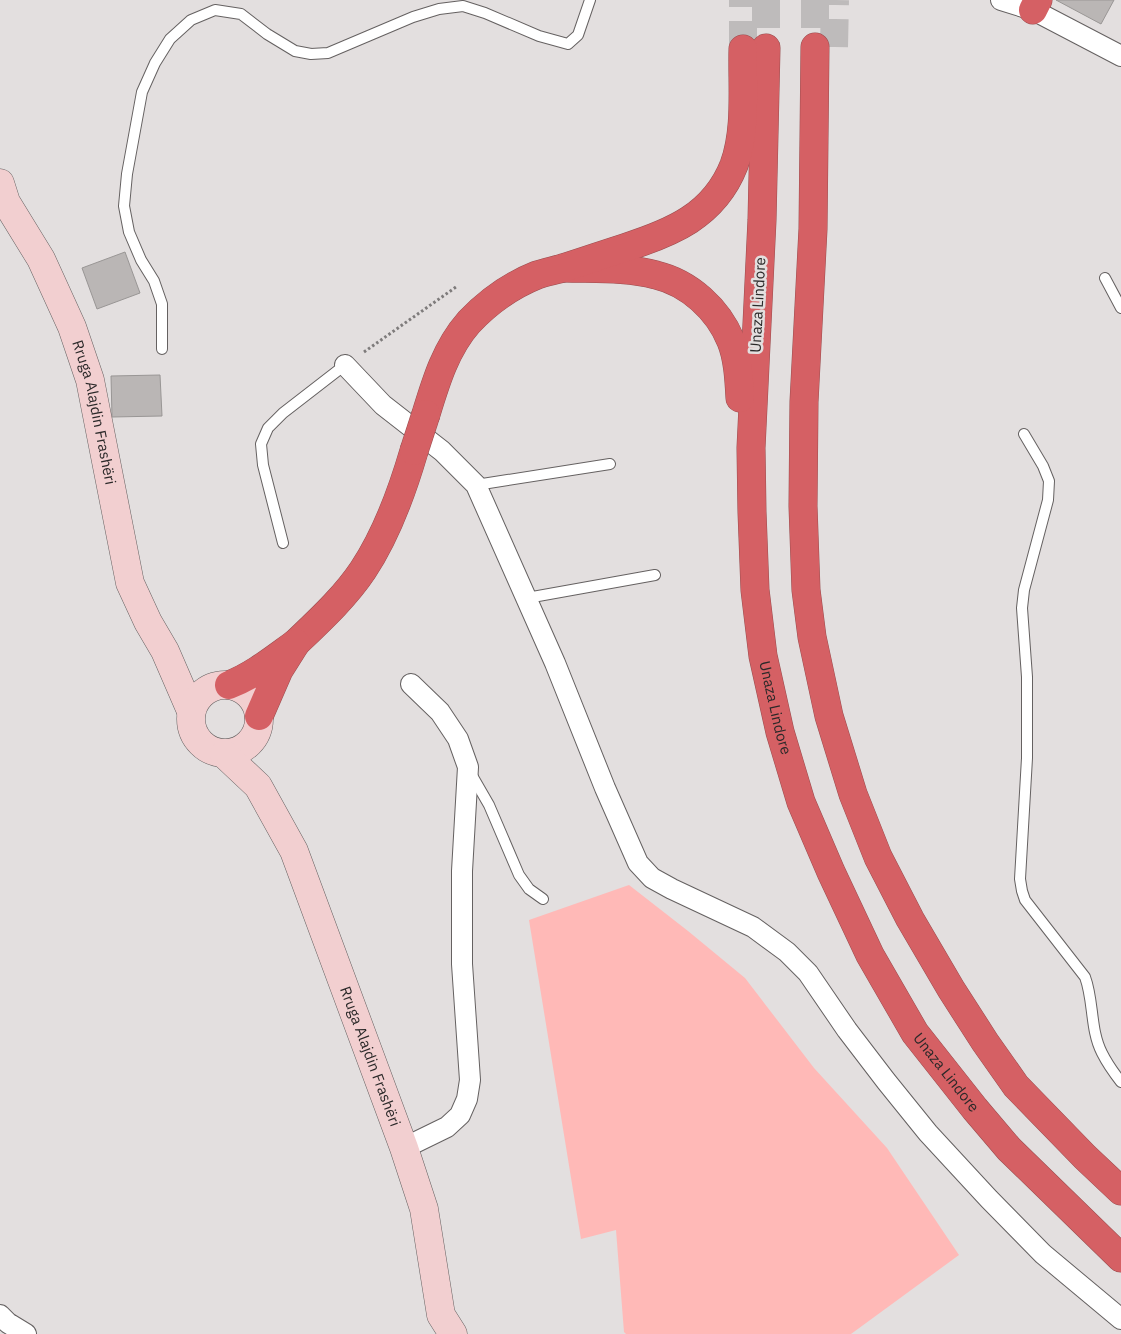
<svg xmlns="http://www.w3.org/2000/svg" width="1121" height="1334" viewBox="0 0 1121 1334" font-family="'IBM Plex Sans',sans-serif">
<style>
.green{fill:#ffb9b7}
.building{fill:#bab6b5;stroke:#999695}
.lines{fill:none;stroke-linecap:round;stroke-linejoin:round}
.highway-tunnel{stroke:#bebbbb;stroke-width:28;stroke-dasharray:28 14;stroke-linecap:butt}
.lane-casing{stroke:#656161;stroke-width:12}
.street-casing{stroke:#656161;stroke-width:22}
.secondary-casing{stroke:#656161;stroke-width:29}
.highway-casing{stroke:#9a4d4f;stroke-width:29}
.path{stroke:#7e7b7b;stroke-width:3;stroke-dasharray:2.5 2.5;stroke-linecap:butt}
.lane{stroke:#fff;stroke-width:10}
.street{stroke:#fff;stroke-width:20}
.secondary{stroke:#f2cfd0;stroke-width:28}
.highway{stroke:#d56064;stroke-width:28}
.highway-bridge-casing{stroke:#9a4d4f;stroke-width:29;stroke-linecap:butt}
.highway-bridge{stroke:#d56064;stroke-width:28}
.labels{text-anchor:middle;stroke-width:5;stroke-linejoin:round;paint-order:stroke}
.street-label{font-size:15px;fill:#2b2929;stroke:#e3dfdf}
</style>
<rect width="100%" height="100%" fill="#e3dfdf"/>
<path class="green" d="M629 885 688 931 745 978 814 1068 887 1148 959 1255 851 1334H626L624 1332 616 1230 581 1239 529 920Z"/>
<path class="building" d="M1056 0H1114L1101 24Z
M125 252 140 293 97 309 82 268Z
M160 375 162 416 112 417 111 376Z"/>
<g class="lines">
<path class="highway-tunnel" d="M766 0V48
M815 0V47
M834 47 835 0
M743 49V0"/>
<g class="lane-casing">
<path id="lane" d="M1105 278 1121 308
M162 349V304L154 281 141 260 129 232 124 206 127 174 142 92 155 63 170 39 191 20 215 10 241 14 267 34 295 51 311 54 328 53 413 17 439 9 463 6 485 13 539 36 568 44 578 35 590 0
M1024 434 1043 466 1049 481 1048 500 1024 590 1022 608 1027 677V758L1020 879 1022 891 1025 900 1085 977C1094 1001 1090 1030 1102 1053 1107 1063 1114 1073 1121 1082
M476 485 610 464
M283 543 263 465 261 444 268 428 283 413 345 365
M527 598 655 575
M470 772 489 805 519 875 529 889 543 899"/>
</g>
<g class="street-casing">
<path id="street" d="M1001 0 1033 10 1121 56
M345 365 383 405 442 451 476 485 555 663 605 788 638 863 652 878 672 889 753 927 787 952 808 973 847 1030 886 1081 928 1133 989 1199 1043 1254 1121 1319
M404 1148 447 1127 460 1115 467 1099 470 1080 462 964V871L468 767 458 739 440 712 411 684
M0 1315 8 1323 26 1334"/>
</g>
<g class="secondary-casing">
<g id="secondary">
<path id="s1" d="M0 183 6 202 41 259 72 327 90 380 130 583 148 622 165 651 191 711"/>
<circle cx="225" cy="719" r="34"/>
<path id="s2" d="M224 754 258 786 294 851 404 1148 424 1209 441 1315 453 1334"/>
</g>
</g>
<g class="highway-casing">
<g id="highway">
<path d="M1033 10 1038 0"/>
<path d="M815 47 813 229 804 402 803 506 806 590 812 637 829 716 853 794 878 857 910 919 951 989 985 1042 1016 1086 1085 1157 1121 1191"/>
<path id="s3" d="M766 48 762 220 751 448 752 512 755 590 763 656 780 732 801 802 831 872 870 955 915 1033 975 1109 1009 1149 1121 1258"/>
<path d="M564 268C594 269 627 267 656 275 689 283 718 309 731 341 738 358 739 380 740 398"/>
<path d="M426 414C436 381 446 348 469 322 488 302 512 285 537 275 546 272 557 270 566 267 585 261 605 254 624 248 671 233 714 216 734 165 747 129 742 87 743 49"/>
<path d="M296 643C320 620 345 597 363 570 387 534 402 492 414 451"/>
<path d="M229 685C253 676 275 658 296 643L279 670 259 716"/>
</g>
</g>
<path class="path" d="M364 352 456 287"/>
<use href="#lane" class="lane"/>
<use href="#street" class="street"/>
<use href="#secondary" class="secondary"/>
<use href="#highway" class="highway"/>
<g class="highway-bridge-casing">
<path id="highway-bridge" d="M414 451 426 414"/>
</g>
<use href="#highway-bridge" class="highway-bridge"/>
</g>
<g class="labels">
<g class="street-label">
<text transform="translate(758 305) rotate(-87)" y="5">Unaza Lindore</text>
<text dy="5" stroke="none"><textPath href="#s1" startOffset="250">Rruga Alajdin Frashëri</textPath></text>
<text dy="5" stroke="none"><textPath href="#s3" startOffset="662">Unaza Lindore</textPath></text>
<text dy="5" stroke="none"><textPath href="#s2" startOffset="340">Rruga Alajdin Frashëri</textPath></text>
<text dy="5" stroke="none"><textPath href="#s3" startOffset="1068">Unaza Lindore</textPath></text>
</g>
</g>
</svg>
